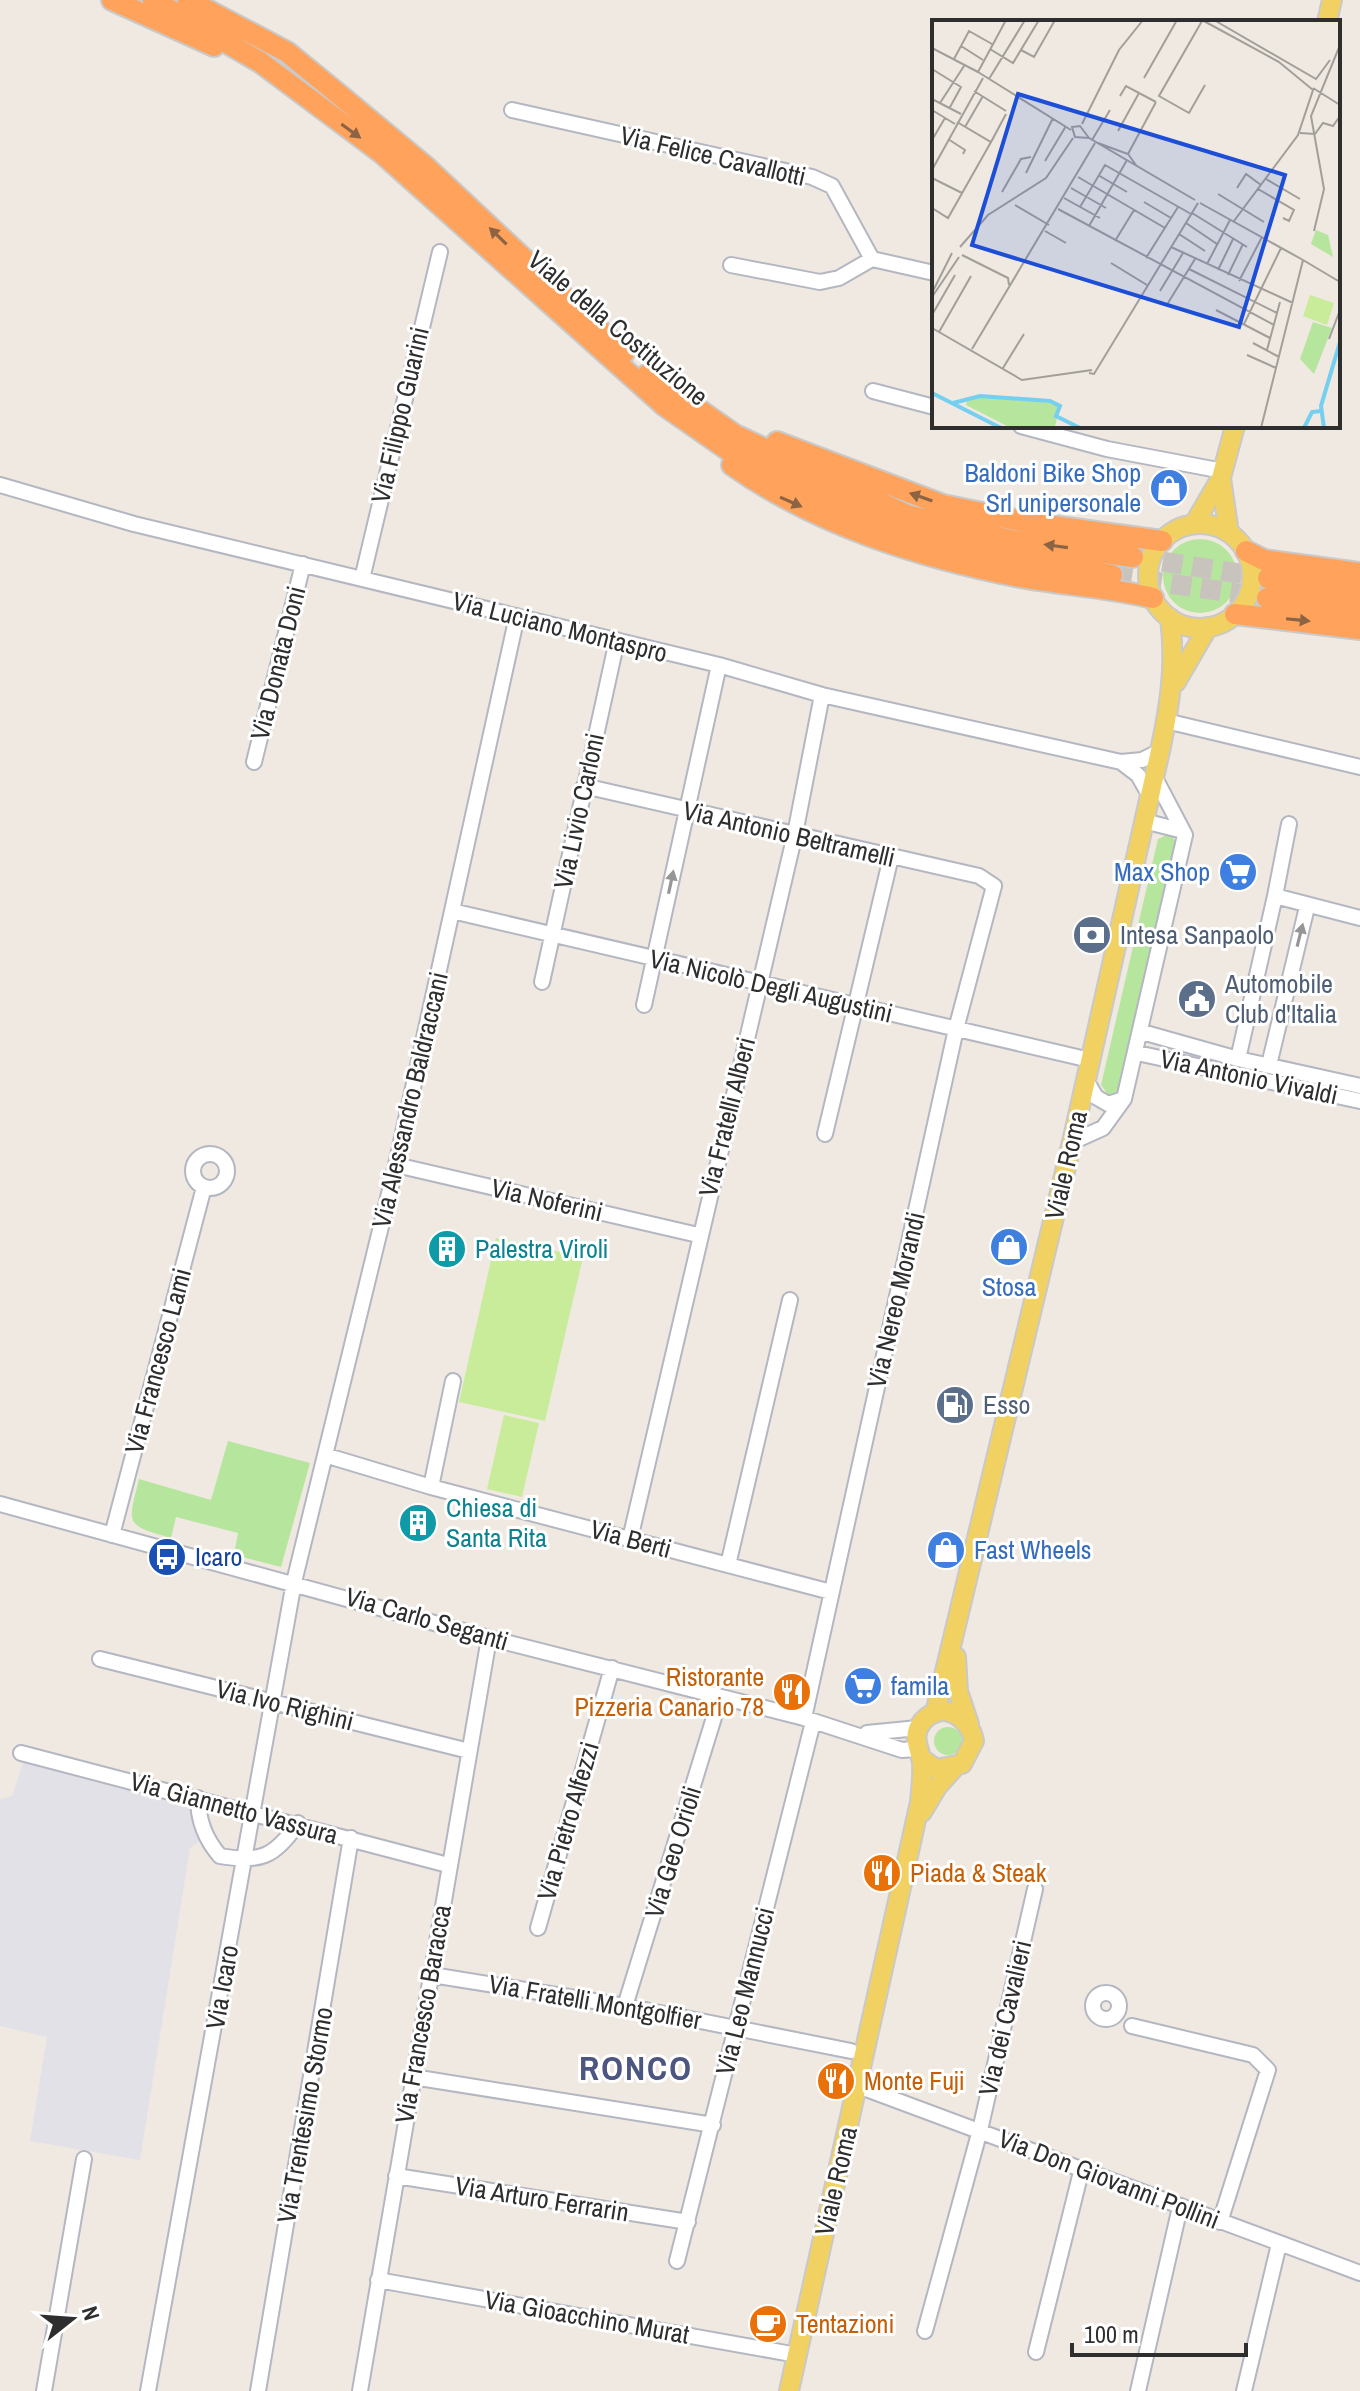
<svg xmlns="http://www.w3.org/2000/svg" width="1360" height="2391" viewBox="0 0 1360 2391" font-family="'Archivo Narrow',sans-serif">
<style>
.industrial{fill:#e3e1e8}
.green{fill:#b6e59e}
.pitch{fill:#c9ec9a}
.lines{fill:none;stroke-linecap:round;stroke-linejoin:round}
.highway-tunnel{stroke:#c8c4bd;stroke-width:20;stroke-dasharray:20 10;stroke-linecap:butt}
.minor-casing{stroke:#b4b7c1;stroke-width:18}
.major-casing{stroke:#c9c9c9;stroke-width:22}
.highway-casing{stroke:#c9c9c9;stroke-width:24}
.minor{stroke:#fff;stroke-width:14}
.major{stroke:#f2d163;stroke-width:18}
.highway{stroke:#ffa35c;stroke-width:20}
.oneway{fill:#8c6343}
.oneway2{fill:#969696}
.labels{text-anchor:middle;stroke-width:6;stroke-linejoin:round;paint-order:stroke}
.street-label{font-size:26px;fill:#2e2e2e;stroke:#fff}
.shop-label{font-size:26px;fill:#366cbe;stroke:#fff;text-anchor:end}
.service-label{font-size:26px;fill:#4e5e75;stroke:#fff;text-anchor:start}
.culture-label{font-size:26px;fill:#0d838f;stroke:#fff;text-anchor:start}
.transit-label{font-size:26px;fill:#164399;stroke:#fff;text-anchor:start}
.food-label{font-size:26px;fill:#c56008;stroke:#fff;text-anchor:start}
.district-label{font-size:34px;font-weight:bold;letter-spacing:2px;fill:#4d5680;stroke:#fff}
.inset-river{fill:none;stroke:#75cff0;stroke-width:4}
.inset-road{fill:none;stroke:#a29e99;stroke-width:2}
.view{fill:#1d4ed8;fill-opacity:0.15;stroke:#1d4ed8;stroke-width:4}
.inset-edge{fill:none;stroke:#2e2e2e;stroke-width:4}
</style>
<rect width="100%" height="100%" fill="#efe9e1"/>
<path class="industrial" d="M25 1757 189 1802 203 1839 190 1848 140 2160 30 2141 47 2037 0 2026V1799L12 1796Z"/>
<path class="green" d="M1163 576a37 37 0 1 1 74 0a37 37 0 1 1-74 0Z
M1171 833 1177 845 1121 1088 1110 1097 1101 1085 1158 839Z
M228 1441 310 1463 281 1567 234 1555 238 1533 176 1517 171 1538C124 1525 128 1524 139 1479L211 1500Z
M934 1741a14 14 0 1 1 28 0a14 14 0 1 1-28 0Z"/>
<path class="pitch" d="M496 1238 583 1257 545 1421 459 1402Z
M504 1415 539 1423 522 1497 487 1489Z"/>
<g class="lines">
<path class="highway-tunnel" d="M1133 557 1268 578
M1112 575 1267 598"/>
<g class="minor-casing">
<path id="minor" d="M512 110 812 177 832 186 872 259
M731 265 820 282 839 278 872 259 934 273
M873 391 934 407
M1021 426 1107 449 1223 471
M0 485 134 524 719 665 822 695 1121 762 1142 760 1160 751
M362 579 440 252
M1166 721 1360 767
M254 762 303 564
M1121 762 1138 775 1150 796
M584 786 979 876 994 886 956 1029 804 1718
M1144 821 1183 831
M1275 896 1289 824
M452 911 1090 1060
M542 982 617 640
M644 1005 719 665
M1142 1032 1238 1059 1360 1086
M1137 1053 1360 1101
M1238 1059 1275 896 1360 918
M1269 1065 1307 907
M1086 1080 1096 1097 1108 1104 1124 1099
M825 1134 891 857
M1072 1142 1103 1128 1124 1099 1185 835 1154 776
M193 1171a17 17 0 1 1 34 0a17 17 0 1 1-34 0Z
M396 1165 698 1235
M328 1456 431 1487 831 1592
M431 1487 453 1381
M0 1504 489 1638 804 1718 902 1750 917 1749
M112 1535 204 1187
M630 1539 795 834 822 695
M728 1565 790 1300
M100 1659 469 1751
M867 1733 918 1728
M21 1753 448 1865
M198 1798C198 1821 205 1839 220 1856 260 1863 275 1857 298 1823
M538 1928 612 1668
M432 1975 625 2006 851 2051
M1093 2006a13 13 0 1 1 26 0a13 13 0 1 1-26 0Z
M625 2006 720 1698
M1132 2026 1253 2055 1268 2070 1220 2222
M413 2077 713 2125
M858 2086 1360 2273
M396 2176 688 2222
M677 2261 813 1722
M378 2280 797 2355
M925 2331 980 2130 1035 1889
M1036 2352 1081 2172
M44 2391 84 2159
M148 2391 294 1582 396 1165 517 616
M258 2391 351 1838
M360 2391 489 1638
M1138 2391 1180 2207
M1244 2391 1279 2244"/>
</g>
<g class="major-casing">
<path id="major" d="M1327 22 1332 0
M1221 478 1229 533
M1194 524 1221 478 1235 426
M1148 576a52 52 0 1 1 104 0a52 52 0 1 1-104 0Z
M1176 682 1208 627
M956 1657 958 1691 969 1724
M935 1713 1072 1142 1160 751C1170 705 1176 665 1170 618
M922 1812 937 1787 954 1768
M789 2391 920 1802C921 1789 923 1776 922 1763 920 1748 910 1736 923 1721 942 1699 970 1717 974 1741L962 1764 936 1769 921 1758"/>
</g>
<g class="highway-casing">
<path id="highway" d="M112 0 214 46
M153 0 260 62 383 154 665 406 744 461 888 523 987 552 1112 575
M188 0 287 52 342 97 426 167 624 353
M648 374 735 435 907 515 1010 540 1133 557
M777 442 943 505 1030 523 1162 541
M732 465C817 525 919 557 1020 577 1064 585 1109 587 1153 598
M1246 551 1264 560 1360 573
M1268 578 1360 592
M1267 598 1360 612
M1235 614 1360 629"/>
</g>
<use href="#minor" class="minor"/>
<use href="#major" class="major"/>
<use href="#highway" class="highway"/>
</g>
<defs><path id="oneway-solid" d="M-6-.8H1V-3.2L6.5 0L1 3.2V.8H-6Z" transform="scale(2)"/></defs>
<g class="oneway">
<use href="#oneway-solid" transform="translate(351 131) rotate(36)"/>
<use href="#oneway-solid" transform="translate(498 236) rotate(-136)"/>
<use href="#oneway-solid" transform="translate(921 497) rotate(-161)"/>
<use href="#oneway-solid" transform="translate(791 502) rotate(24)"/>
<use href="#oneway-solid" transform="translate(1056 546) rotate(-172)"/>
<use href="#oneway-solid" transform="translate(1298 620) rotate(6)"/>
</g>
<g class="oneway2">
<use href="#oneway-solid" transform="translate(671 882) rotate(-78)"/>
<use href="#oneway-solid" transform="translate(1300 935) rotate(-76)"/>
</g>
<defs>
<g id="shop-disc" transform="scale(2)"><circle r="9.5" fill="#3f7fe0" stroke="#fff"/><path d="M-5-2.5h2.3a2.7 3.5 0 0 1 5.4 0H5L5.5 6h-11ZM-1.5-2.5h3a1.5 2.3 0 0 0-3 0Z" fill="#fff"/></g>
<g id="supermarket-disc" transform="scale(2)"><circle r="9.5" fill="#3f7fe0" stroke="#fff"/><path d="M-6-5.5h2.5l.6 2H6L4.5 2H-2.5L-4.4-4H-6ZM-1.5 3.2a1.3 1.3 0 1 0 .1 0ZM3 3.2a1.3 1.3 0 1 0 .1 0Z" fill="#fff"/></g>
<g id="bank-disc" transform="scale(2)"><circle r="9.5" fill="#5c6f8a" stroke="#fff"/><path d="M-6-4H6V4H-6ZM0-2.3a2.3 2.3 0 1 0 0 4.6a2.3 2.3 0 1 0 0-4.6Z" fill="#fff"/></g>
<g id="civic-disc" transform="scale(2)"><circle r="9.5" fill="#5c6f8a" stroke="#fff"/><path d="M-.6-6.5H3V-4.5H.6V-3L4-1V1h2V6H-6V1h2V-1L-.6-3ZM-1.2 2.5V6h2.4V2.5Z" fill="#fff"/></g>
<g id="building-disc" transform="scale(2)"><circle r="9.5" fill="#0f9aa8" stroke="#fff"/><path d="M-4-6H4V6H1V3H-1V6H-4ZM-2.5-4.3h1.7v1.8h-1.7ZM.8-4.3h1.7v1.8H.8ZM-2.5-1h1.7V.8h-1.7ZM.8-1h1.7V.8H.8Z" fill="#fff"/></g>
<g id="fuel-disc" transform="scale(2)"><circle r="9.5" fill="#5c6f8a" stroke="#fff"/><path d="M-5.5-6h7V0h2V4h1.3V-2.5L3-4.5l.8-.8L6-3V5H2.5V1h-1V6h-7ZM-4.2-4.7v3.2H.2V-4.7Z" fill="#fff"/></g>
<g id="bus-disc" transform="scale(2)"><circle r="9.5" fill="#1a4fb4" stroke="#fff"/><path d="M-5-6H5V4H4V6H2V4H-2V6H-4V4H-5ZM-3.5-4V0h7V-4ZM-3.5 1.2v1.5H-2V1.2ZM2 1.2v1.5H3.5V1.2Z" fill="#fff"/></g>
<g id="restaurant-disc" transform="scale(2)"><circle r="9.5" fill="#e8710a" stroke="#fff"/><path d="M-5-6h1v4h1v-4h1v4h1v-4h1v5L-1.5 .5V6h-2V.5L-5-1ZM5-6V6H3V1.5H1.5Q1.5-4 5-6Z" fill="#fff"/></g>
<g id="cafe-disc" transform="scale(2)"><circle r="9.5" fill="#e8710a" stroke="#fff"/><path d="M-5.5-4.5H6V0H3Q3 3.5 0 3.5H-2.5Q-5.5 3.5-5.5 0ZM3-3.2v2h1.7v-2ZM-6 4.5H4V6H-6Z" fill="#fff"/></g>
</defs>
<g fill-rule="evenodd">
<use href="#shop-disc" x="1169" y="488"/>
<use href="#supermarket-disc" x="1238" y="872"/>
<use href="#bank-disc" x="1092" y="935"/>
<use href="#civic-disc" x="1197" y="999"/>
<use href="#shop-disc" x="1009" y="1247"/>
<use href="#building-disc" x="447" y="1249"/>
<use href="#fuel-disc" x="955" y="1405"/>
<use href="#building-disc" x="418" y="1523"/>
<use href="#shop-disc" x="946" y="1550"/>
<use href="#bus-disc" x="167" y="1557"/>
<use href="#supermarket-disc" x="863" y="1686"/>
<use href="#restaurant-disc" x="792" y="1692"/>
<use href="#restaurant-disc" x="882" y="1873"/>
<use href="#restaurant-disc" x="836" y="2081"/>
<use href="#cafe-disc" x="768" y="2324"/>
</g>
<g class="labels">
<g class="street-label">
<text transform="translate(713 156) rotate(13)" y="9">Via Felice Cavallotti</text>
<text transform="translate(618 328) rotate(40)" y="9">Viale della Costituzione</text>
<text transform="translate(400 415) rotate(-77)" y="9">Via Filippo Guarini</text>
<text transform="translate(560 627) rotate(14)" y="9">Via Luciano Montaspro</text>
<text transform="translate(278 663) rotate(-76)" y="9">Via Donata Doni</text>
<text transform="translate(579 811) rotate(-78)" y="9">Via Livio Carloni</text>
<text transform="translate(789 834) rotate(13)" y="9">Via Antonio Beltramelli</text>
<text transform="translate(771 986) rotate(13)" y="9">Via Nicolò Degli Augustini</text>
<text transform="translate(1249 1077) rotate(12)" y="9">Via Antonio Vivaldi</text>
<text transform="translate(410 1100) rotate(-77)" y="9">Via Alessandro Baldraccani</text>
<text transform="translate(727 1117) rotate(-76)" y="9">Via Fratelli Alberi</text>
<text transform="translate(1066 1165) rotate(-77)" y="9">Viale Roma</text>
<text transform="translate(547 1200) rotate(13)" y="9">Via Noferini</text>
<text transform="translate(896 1300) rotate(-77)" y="9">Via Nereo Morandi</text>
<text transform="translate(158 1361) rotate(-75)" y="9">Via Francesco Lami</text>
<text transform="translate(631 1539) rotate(15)" y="9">Via Berti</text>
<text transform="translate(427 1619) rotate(16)" y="9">Via Carlo Seganti</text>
<text transform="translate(285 1705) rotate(14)" y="9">Via Ivo Righini</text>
<text transform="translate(234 1808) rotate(15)" y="9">Via Giannetto Vassura</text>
<text transform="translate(568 1821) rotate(-74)" y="9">Via Pietro Alfezzi</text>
<text transform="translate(673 1852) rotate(-73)" y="9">Via Geo Orioli</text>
<text transform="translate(222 1987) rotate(-80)" y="9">Via Icaro</text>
<text transform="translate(745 1991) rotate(-76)" y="9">Via Leo Mannucci</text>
<text transform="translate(595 2002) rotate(10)" y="9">Via Fratelli Montgolfier</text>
<text transform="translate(423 2014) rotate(-80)" y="9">Via Francesco Baracca</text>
<text transform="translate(1005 2018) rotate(-77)" y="9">Via dei Cavalieri</text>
<text transform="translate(305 2115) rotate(-80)" y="9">Via Trentesimo Stormo</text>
<text transform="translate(1109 2179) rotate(21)" y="9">Via Don Giovanni Pollini</text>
<text transform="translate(836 2181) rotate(-77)" y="9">Viale Roma</text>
<text transform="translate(542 2199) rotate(9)" y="9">Via Arturo Ferrarin</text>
<text transform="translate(587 2317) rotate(10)" y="9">Via Gioacchino Murat</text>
</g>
<g class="shop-label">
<text x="1141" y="482">Baldoni Bike Shop<tspan x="1141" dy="30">Srl unipersonale</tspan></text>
<text x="1210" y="881">Max Shop</text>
<text x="1009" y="1296" text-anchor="middle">Stosa</text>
<text x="974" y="1559" text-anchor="start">Fast Wheels</text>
<text x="891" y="1695" text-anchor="start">famila</text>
</g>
<g class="service-label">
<text x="1120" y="944">Intesa Sanpaolo</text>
<text x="1225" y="993">Automobile<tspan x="1225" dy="30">Club d'Italia</tspan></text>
<text x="983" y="1414">Esso</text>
</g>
<g class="culture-label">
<text x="475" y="1258">Palestra Viroli</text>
<text x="446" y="1517">Chiesa di<tspan x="446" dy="30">Santa Rita</tspan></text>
</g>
<g class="transit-label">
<text x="195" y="1566">Icaro</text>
</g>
<g class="food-label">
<text x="764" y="1686" text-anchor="end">Ristorante<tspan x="764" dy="30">Pizzeria Canario 78</tspan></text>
<text x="910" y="1882">Piada &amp; Steak</text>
<text x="864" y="2090">Monte Fuji</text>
<text x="796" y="2333">Tentazioni</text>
</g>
<g class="district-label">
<text x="636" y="2080">RONCO</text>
</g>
</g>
<g transform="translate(932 20)">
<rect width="408" height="408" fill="#efe9e1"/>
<path d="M384 210 396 215 401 237 379 224ZM381 302 400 308 382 354 368 339ZM47 376 120 383 127 386 124 403 122 408H79L34 385 35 380Z" fill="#b6e59e"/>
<path d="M378 275 402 283 395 305 371 296Z" fill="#c9ec9a"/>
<path class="inset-river" d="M0 373 69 408M21 383 48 376 118 381 128 386 124 396 148 408M372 408 380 392 389 391M392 408 389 386 408 322"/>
<path class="inset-road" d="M270 0 347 42 381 70 366 115 302 201M282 0 384 59 398 40M270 1 227 76 257 93 273 65M29 26 51 40M0 28 46 52M58 29 81 43 107 0M89 30 102 37 123 0M22 39 37 11 60 24M0 49 29 67 17 89M46 52 74 0M46 52 139 110M212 58 245 0M57 59 93 0M381 68 408 85M42 71 74 91M188 76 194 66 224 82M0 79 29 94M8 83 32 46M0 90 23 104M25 102 59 122 74 94M150 104 187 30 211 0M33 107 51 76M186 111 207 73M368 113 383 114 391 103 401 106 408 96M157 118 148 106 140 107 143 117 157 118 263 180M16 119 33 130 31 134M0 120 13 98M160 120 178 90M166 123 196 134 204 145M196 134 224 82M113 141 134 106M0 150 51 58M94 153 121 98M166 155 195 172M146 157 233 208M0 158 30 173M334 159 368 179M139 168 174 188M305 168 314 154 329 165M326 169 362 190 357 201 351 198M70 172 89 139 99 137M286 174 332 202M132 178 168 198M212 182 239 198M268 183 371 240M83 185 117 205M148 187 173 145 259 194M0 188 16 198 59 122M126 189 342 305M260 193 315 227M254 203 285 224M157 206 195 140M113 211 134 223M382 211 392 169 379 96 408 25M247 214 273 231M183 221 202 190M28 227 56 195 114 158 141 118M239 227 361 283M30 235 76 258 77 265M214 238 246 187M371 240 408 262M179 243 215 265M275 244 298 200M257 249 345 293M286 250 301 219M296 255 311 224M307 261 330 217M1 271 20 233M228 271 251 233M0 277 27 237M236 283 263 239M284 290 338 318M0 295 23 255M312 304 349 228M0 308 90 360 160 350M7 312 39 256M397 319 408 290M321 323 347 337M40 329 163 123M335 330 348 282M315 335 344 348M71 348 92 314M157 353 162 354 266 183M329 408 371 240"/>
<path class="view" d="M86 74 353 155 307 307 40 225Z"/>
<rect width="408" height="408" class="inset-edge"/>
</g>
<g transform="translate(72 2319) rotate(73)" stroke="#ffffff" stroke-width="6" paint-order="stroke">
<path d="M0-6L14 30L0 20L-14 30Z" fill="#2e2e2e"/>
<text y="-12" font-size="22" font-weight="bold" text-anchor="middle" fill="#2e2e2e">N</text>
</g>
<path d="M1072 2343v12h174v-12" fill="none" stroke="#2e2e2e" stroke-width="4"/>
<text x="1084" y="2343" font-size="24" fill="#2e2e2e" stroke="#ffffff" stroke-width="6" paint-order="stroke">100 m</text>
</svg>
